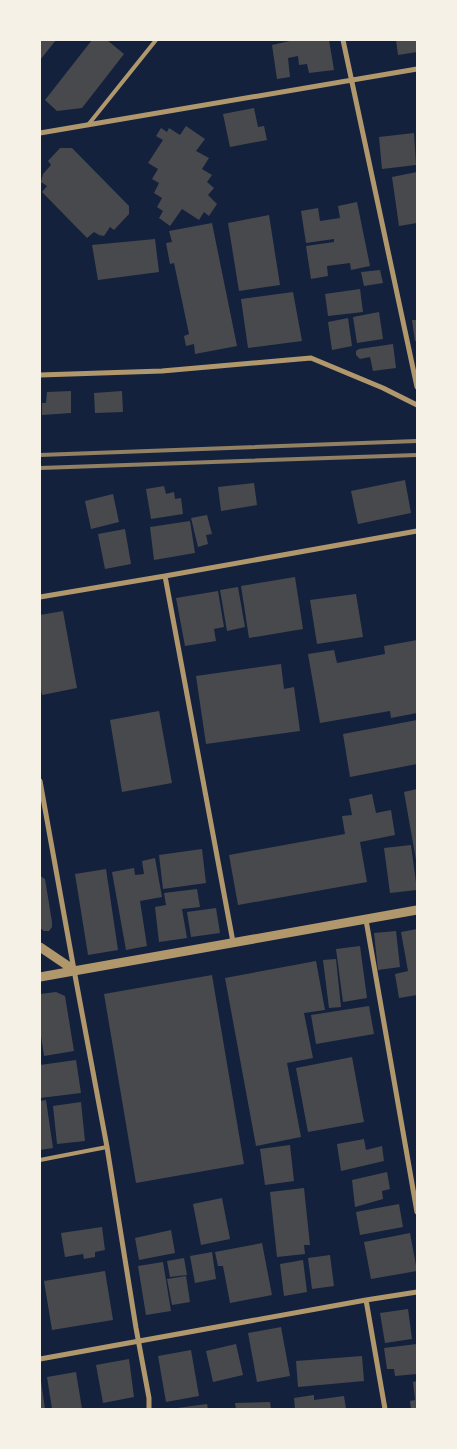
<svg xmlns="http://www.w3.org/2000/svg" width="457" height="1449" viewBox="0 0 457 1449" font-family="'PT Sans',sans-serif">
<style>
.building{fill:#48494c}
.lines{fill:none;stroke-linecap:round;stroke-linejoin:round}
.service{stroke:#b1986c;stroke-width:4}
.minor{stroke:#b1986c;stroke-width:5}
.tertiary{stroke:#b1986c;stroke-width:9}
.rail{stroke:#918062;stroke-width:4}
</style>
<rect width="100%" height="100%" fill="#14213d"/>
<path class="building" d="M40 40H56L40 60Z
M92 40H107L124 54 82 108 57 111 45 100Z
M294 40H329L334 70 309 73 307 64 299 65 298 56 288 58 290 77 277 79 272 45Z
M396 40H417V52L398 55Z
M254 108 258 127 264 126 267 140 230 147 223 114Z
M186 126 205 139 196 151 209 158 202 169 212 175 207 182 214 188 208 195 217 204 209 216 204 212 199 220 182 209 170 226 159 218 163 211 157 207 162 198 154 193 159 183 152 179 158 169 148 163 163 140 156 136 161 128 167 132 169 128 180 135Z
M414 133 416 165 382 169 379 137Z
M60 148H72L129 206V214L114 230 110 227 104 236 99 235 94 232 87 238 42 192 47 186 41 182 43 174 51 165 48 161Z
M417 172V223L399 226 392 177Z
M357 202 370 266 351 270 350 263 327 266 328 276 311 279 306 246 334 242V239L306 243 301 211 318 208 320 221 340 218 338 206Z
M269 215 280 285 239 291 228 223Z
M212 223 237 346 195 354 194 344 186 346 184 336 189 334 174 263 170 264 166 243 172 242 169 231Z
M155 239 159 272 98 280 92 245Z
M380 270 383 283 364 286 361 272Z
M360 289 363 312 328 316 325 294Z
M293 292 302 341 248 348 241 299Z
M379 312 383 339 357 343 353 317Z
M348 318 352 346 332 350 328 322Z
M412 320H417V341H415Z
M393 344 396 368 373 371 370 357 360 359 356 355V351L359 349Z
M71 391V413L42 415V403H46L47 392Z
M122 391 123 412 95 413 94 393Z
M405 480 411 513 358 524 351 491Z
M254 483 257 505 221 511 218 487Z
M164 486 166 494 174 492 175 499 181 498 183 514 151 519 146 489Z
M113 494 119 522 91 529 85 501Z
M207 515 212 534 206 535 208 544 198 547 191 518Z
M190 521 195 553 154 560 150 527Z
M125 529 131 564 105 569 98 534Z
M295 577 303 629 249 638 241 586Z
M238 587 245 627 227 631 220 590Z
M218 591 224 627 214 629 216 641 185 646 176 598Z
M356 594 363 637 317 644 310 600Z
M63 611 77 688 42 695 40 682V615Z
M417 640V713L391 718 390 711 320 723 308 654 334 650 337 663 385 654 384 646Z
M281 664 284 689 294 687 300 731 206 744 196 676Z
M159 711 172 783 122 792 110 720Z
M417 720V764L350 777 343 734Z
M417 789V860H416L404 792Z
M372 794 376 813 391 810 395 835 360 842 367 882 238 905 229 855 345 834 342 816 352 815 349 799Z
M411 845 417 890 390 893 384 848Z
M202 849 206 883 163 889 159 855Z
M155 858 162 897 140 901 147 946 126 950 112 872 134 868 135 875 144 874 142 861Z
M106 869 118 950 88 955 75 874Z
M40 876 45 879 52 922V927L49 931H44L40 928Z
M197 889 200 907 182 909 187 938 159 942 155 907 166 905 164 893Z
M216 908 220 933 191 937 187 912Z
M417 929V995L399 998 395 974 408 971 401 932Z
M396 931 400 967 378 970 374 933Z
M360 946 367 998 343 1002 336 949Z
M336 959 341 1007 329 1008 323 960Z
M316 961 325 1010 304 1013 313 1058 287 1063 301 1137 256 1146 225 978Z
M212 975 244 1164 136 1183 104 994Z
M56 992 65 996 74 1051 44 1056 40 1029V994Z
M369 1006 374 1034 316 1044 311 1015Z
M352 1057 364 1122 308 1132 296 1068Z
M76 1060 81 1093 40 1098V1065Z
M46 1100 53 1148 40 1150V1101Z
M81 1102 85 1141 57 1144 53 1106Z
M364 1139 366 1150 382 1146 384 1161 341 1171 337 1144Z
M290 1145 294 1181 265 1185 260 1149Z
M387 1172 390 1189 382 1191 383 1199 355 1207 352 1180Z
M304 1188 310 1245H304L305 1254 277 1257 270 1192Z
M222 1198 230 1239 201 1245 193 1204Z
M399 1204 403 1227 360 1235 356 1212Z
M102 1227 105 1250 95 1252V1257L84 1259 83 1254 65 1257 61 1233Z
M171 1230 175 1253 139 1260 135 1238Z
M410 1233 417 1271 371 1279 364 1242Z
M262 1243 272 1295 230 1303 223 1266H218L215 1252Z
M212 1252 216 1279 195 1283 190 1256Z
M330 1255 334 1286 312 1289 308 1258Z
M184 1258 187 1275 170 1277 167 1261Z
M303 1260 307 1292 284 1296 280 1264Z
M163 1262 171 1311 146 1315 138 1266Z
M105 1271 113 1320 52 1330 44 1281Z
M186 1276 190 1302 172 1305 167 1279Z
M408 1309 412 1339 385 1343 380 1313Z
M281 1327 290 1376 257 1382 248 1333Z
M236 1344 243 1375 213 1382 206 1351Z
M417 1344V1374L395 1376 394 1369H387L384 1348Z
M191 1350 199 1396 166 1402 158 1356Z
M362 1356 364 1381 298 1387 296 1361Z
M129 1359 134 1397 103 1403 96 1365Z
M76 1372 82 1409H52L47 1377Z
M40 1381H41L45 1409H40Z
M417 1381V1409H411L410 1401 415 1400 413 1382Z
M314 1395V1400L344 1396 346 1409H295L294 1398Z
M270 1402 271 1409H236L235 1403Z
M207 1404 208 1409H177V1408Z"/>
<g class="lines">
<path class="service" d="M88 125 156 40
M40 1160 107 1147"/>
<path class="minor" d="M343 40 417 387
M40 133 417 69
M40 375 162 371 311 358 383 388 417 405
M165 576 233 942
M40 597 165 576 417 531
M40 781 74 970 107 1147 136 1328 149 1398V1409
M366 920 417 1212
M366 1300 385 1409
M40 1359 366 1300 417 1292"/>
<path class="tertiary" d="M40 947 74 970
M40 977 417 910"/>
<path class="rail" d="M40 455 417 441
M40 468 417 455"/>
</g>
<rect width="457" height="1449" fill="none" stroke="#f6f1e7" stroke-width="82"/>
</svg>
